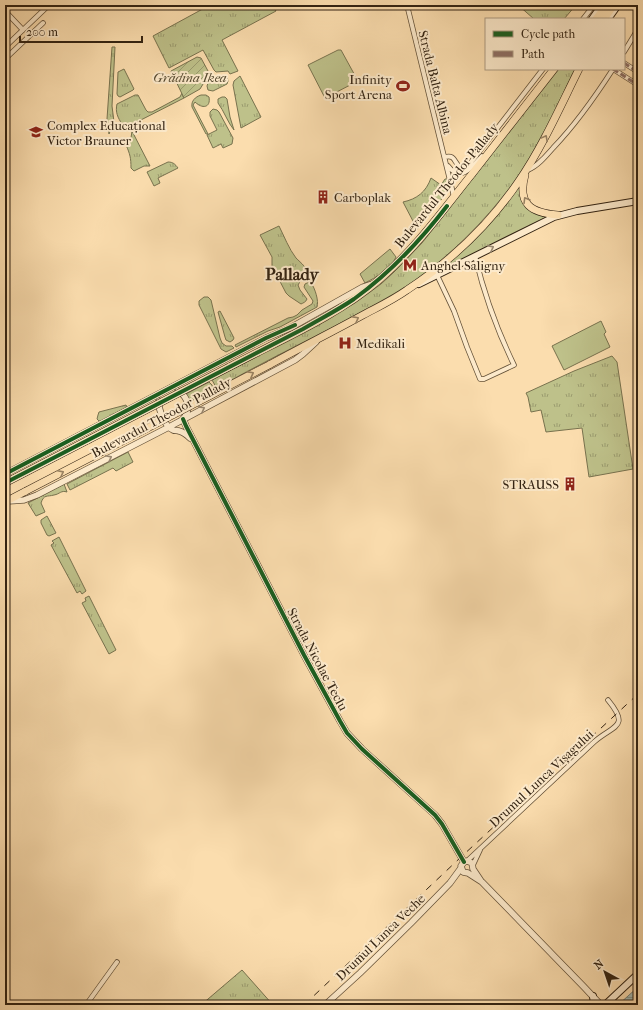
<svg xmlns="http://www.w3.org/2000/svg" width="643" height="1010" viewBox="0 0 643 1010" font-family="'IM FELL French Canon',serif">
<style>
.grass{fill:url(#grass-tufts);stroke:#78724e}
.garden{fill:url(#garden-furrows);stroke:#78724e}
.pitch{fill:#bec18a;stroke:#78724e}
.water{fill:url(#water-rules);stroke:#767e74}
.lines{fill:none;stroke-linecap:round;stroke-linejoin:round}
.minor-casing{stroke:#655239;stroke-width:5.5}
.tertiary-casing{stroke:#655239;stroke-width:7}
.secondary-casing{stroke:#332312;stroke-width:8}
.primary-casing{stroke:#332312;stroke-width:8}
.minor{stroke:#fce9ca;stroke-width:4}
.tertiary{stroke:#fce9ca;stroke-width:5.5}
.secondary{stroke:#fce9ca;stroke-width:6}
.primary{stroke:#fbddae;stroke-width:7}
.rail{stroke:#332312;stroke-width:1;stroke-dasharray:7 7;stroke-linecap:butt}
.primary-bridge-casing{stroke:#332312;stroke-width:8;stroke-linecap:butt}
.primary-bridge{stroke:#fbddae;stroke-width:7}
.quiet{stroke:#8d6e63;stroke-width:3;stroke-dasharray:6 3;stroke-linecap:butt}
.cycleway-casing{stroke:#fce9ca;stroke-width:6}
.cycleway{stroke:#1b5e20;stroke-width:4}
.oneway{stroke:#978060}
.oneway2{stroke:#98866e}
.labels{text-anchor:middle;stroke-width:4;stroke-linejoin:round;paint-order:stroke}
.park-label{font-size:13px;font-style:italic;fill:#564a30;stroke:#fce9ca}
.poi-label{font-size:13px;fill:#332312;stroke:#fce9ca;text-anchor:start}
.street-label{font-size:13px;fill:#332312;stroke:#fce9ca}
.district-label{font-size:17px;font-weight:bold;fill:#332312;stroke:#fce9ca}
</style>
<defs>
<pattern id="grass-tufts" width="24" height="20" patternUnits="userSpaceOnUse"><rect width="24" height="20" fill="#bec18a"/><path d="M3 7l-1-3M5 7V3M7 7l1-3M15 17l-1-3M17 17v-4M19 17l1-3" fill="none" stroke="#9b9c6f"/></pattern>
<pattern id="garden-furrows" width="10" height="10" patternUnits="userSpaceOnUse"><rect width="10" height="10" fill="#bec18a"/><path d="M-1 1l2-2M0 10L10 0M9 11l2-2" fill="none" stroke="#9b9c6f"/></pattern>
<pattern id="water-rules" width="6" height="5" patternUnits="userSpaceOnUse"><rect width="6" height="5" fill="#a2bab5"/><path d="M0 2.5h6" fill="none" stroke="#859792"/></pattern>
</defs>
<rect width="100%" height="100%" fill="#fbddae"/>
<filter id="stains"><feTurbulence type="fractalNoise" baseFrequency=".005" numOctaves="4"/><feColorMatrix values="0 0 0 0 .2 0 0 0 0 .09 0 0 0 0 .02 0 0 0 .5 -.17"/></filter>
<radialGradient id="worn" r=".72"><stop offset=".6" stop-color="#630" stop-opacity="0"/><stop offset="1" stop-color="#630" stop-opacity=".3"/></radialGradient>
<path class="grass" d="M210 5H273L276 11 222 40 238 71 230 74 228 71 216 72 214 70 203 50 169 68 153 36Z
M518 5H576L564 19H534Z
M112 47H115L112 106 114 122 109 134 107 119Z
M124 69 134 89 133 90 120 97 118 96 117 94 118 72Z
M559 69H575C555 109 537 150 511 186 484 222 451 255 414 281 389 298 362 311 335 326 296 346 256 366 217 388L216 387 212 380 214 379 319 324 355 303 381 284 394 272 422 243 437 224Z
M222 76H224L227 77 228 81 227 84 213 91 208 90 207 86 208 83Z
M240 76 261 117 241 128 233 85 234 81Z
M182 93 184 98 131 125H127L122 124C118 118 115 112 117 104L135 95H138L146 110 148 112H152L180 97Z
M201 95H206L209 97C211 108 202 109 195 102L193 105 208 134H206L192 107C191 101 195 97 201 95Z
M222 97H225L227 99 230 117 234 130C228 123 224 111 218 103V99Z
M213 109 217 110 219 112 233 138 232 144 223 148 221 144 213 148 207 135 217 130 210 116V112Z
M132 131 150 166H144L134 171 131 168C131 158 130 154 126 145L131 138Z
M168 162C173 162 175 164 178 168L158 178 160 183 154 186 147 172Z
M431 178 441 185 445 179H447L449 190 411 237 410 238 406 233 414 223 403 202C417 199 426 192 431 178Z
M518 186H520L522 199 546 216 545 218 431 276Z
M279 226C284 236 289 249 296 258 301 263 308 268 308 276L301 280 298 285 300 290 307 299C306 302 303 303 301 304L289 296 286 293 272 266V257L260 235Z
M390 249 396 257C391 270 376 277 365 283L360 274Z
M309 282 311 283C315 288 319 301 317 307L280 327 268 331 236 347 235 345 288 318 293 317 297 315 302 310 312 304 313 301 304 287 305 284Z
M204 297H208L211 300 220 338 222 343 226 346H232L234 348 226 352 221 349 199 305V301Z
M220 311 234 338 233 340 230 342 226 340 225 337 218 312Z
M612 356 617 362 633 469 589 477 582 428 546 432 541 410 531 412 528 397 526 393 574 371Z
M209 382 212 385 213 389 191 401 186 394Z
M126 405 127 407 101 421H99L97 419 98 415 99 412Z
M128 452 133 462 116 471 113 468 70 490 67 484Z
M64 484 67 492C61 490 60 494 54 495 47 497 44 494 41 503L45 512 36 516 28 503Z
M47 516 56 533 49 536 47 535 41 523V520Z
M59 537 86 591 82 594 80 591 77 593 51 545 54 543 52 541Z
M89 596 116 650 109 654 82 603 86 601 85 598Z
M242 970 273 1005H201Z"/>
<path class="garden" d="M197 57 201 58 208 71V76L200 89 184 98 171 71Z"/>
<path class="pitch" d="M338 50H341L358 81 325 98 308 65Z
M601 321 606 332 604 334 610 347 564 370 552 346Z"/>
<path class="water" d="M638 987V1005H618Z"/>
<g class="lines">
<g class="minor-casing">
<path id="minor" d="M407 5 454 197
M5 11 23 30
M583 19 594 5
M5 47 49 5
M624 52 638 29
M5 59 43 23
M624 63 638 72
M613 69 638 85
M445 157C456 154 454 164 461 168H465L468 166 543 69
M448 166C461 183 472 167 482 156
M528 170C538 166 546 156 553 148 577 123 595 97 613 69
M437 275 454 311 467 347 480 379H484L514 365C497 330 484 294 475 256
M467 861 594 742C613 725 631 728 608 700
M473 865 480 850
M86 1005 117 962"/>
</g>
<g class="tertiary-casing">
<path id="tertiary" d="M178 391C189 397 191 410 183 419
M159 401C158 409 165 427 173 430 175 431 177 430 179 431 184 432 187 435 190 438
M183 419 186 426 304 655 340 721 347 733 362 749 435 815 442 824 464 862
M5 474 266 338 290 328 363 287 372 284
M9 501 24 500 37 495 169 427 295 360 303 354 316 342
M464 862 461 866 463 872 468 873 482 882 585 988 599 1003 600 1005
M464 862 467 861 472 863 473 869 481 881
M325 1005 360 973 411 923 450 883 461 868"/>
</g>
<g class="secondary-casing">
<path id="secondary" d="M592 19 602 5
M608 19 618 5
M419 284 554 217 577 211 638 201
M593 996 594 1005
M605 1005 638 974"/>
</g>
<g class="primary-casing">
<path id="primary" d="M596 19 607 5
M604 19 614 5
M525 175C517 204 531 213 558 215
M269 365C300 348 332 332 363 315 378 307 393 300 407 290 451 261 490 224 519 181 543 146 560 107 579 69
M229 367C280 340 336 317 380 279 416 248 443 210 472 174 499 139 527 104 554 69
M5 483 88 440
M5 502 26 491"/>
</g>
<use href="#minor" class="minor"/>
<use href="#tertiary" class="tertiary"/>
<use href="#secondary" class="secondary"/>
<use href="#primary" class="primary"/>
<path class="rail" d="M304 1005 461 857 638 694"/>
<g class="primary-bridge-casing">
<path id="primary-bridge" d="M88 440 229 367
M26 491 269 365"/>
</g>
<use href="#primary-bridge" class="primary-bridge"/>
<path class="quiet" d="M624 63 638 72
M613 69 638 85"/>
<g class="cycleway-casing">
<path id="cycleway" d="M183 419 186 426 304 655 340 721 347 733 362 749 435 815 442 824 464 862
M5 474 266 338 295 325
M5 483 303 329C320 319 338 310 354 299 390 273 420 241 447 206"/>
</g>
<use href="#cycleway" class="cycleway"/>
</g>
<defs><path id="oneway-chevron" d="M-2-3.5L2.5 0L-2 3.5" fill="none" stroke-width="1.6" stroke-linecap="round" stroke-linejoin="round"/></defs>
<g class="oneway">
<use href="#oneway-chevron" transform="translate(545 138) rotate(-62)"/>
<use href="#oneway-chevron" transform="translate(526 200) rotate(-121)"/>
<use href="#oneway-chevron" transform="translate(356 319) rotate(-28)"/>
<use href="#oneway-chevron" transform="translate(251 374) rotate(-28)"/>
<use href="#oneway-chevron" transform="translate(61 473) rotate(-27)"/>
</g>
<g class="oneway2">
<use href="#oneway-chevron" transform="translate(491 248) rotate(-27)"/>
<use href="#oneway-chevron" transform="translate(202 409) rotate(-28)"/>
<use href="#oneway-chevron" transform="translate(109 458) rotate(-27)"/>
</g>
<defs>
<g id="stadium-bare" transform="scale(1.08)"><path d="M0-5a6.5 5 0 1 0 0 10a6.5 5 0 1 0 0-10ZM-3.5-1.8h7v3.6h-7Z" fill="#8f2418" stroke="#fce9ca" stroke-width="2.5" paint-order="stroke"/></g>
<g id="school-bare" transform="scale(1.08)"><path d="M0-5L7-2L0 1L-7-2ZM-4 1L0 2.5L4 1V4Q0 6-4 4Z" fill="#8f2418" stroke="#fce9ca" stroke-width="2.5" paint-order="stroke"/></g>
<g id="building-bare" transform="scale(1.08)"><path d="M-4-6H4V6H1V3H-1V6H-4ZM-2.5-4.3h1.7v1.8h-1.7ZM.8-4.3h1.7v1.8H.8ZM-2.5-1h1.7V.8h-1.7ZM.8-1h1.7V.8H.8Z" fill="#8f2418" stroke="#fce9ca" stroke-width="2.5" paint-order="stroke"/></g>
<g id="metro-bare" transform="scale(1.08)"><path d="M-5.5 5V-5H-3L0 0L3-5H5.5V5H3V-.5L0 4L-3-.5V5Z" fill="#8f2418" stroke="#fce9ca" stroke-width="2.5" paint-order="stroke"/></g>
<g id="hospital-bare" transform="scale(1.08)"><path d="M-5-5h3v3.5h4V-5h3V5h-3V1.5h-4V5h-3Z" fill="#8f2418" stroke="#fce9ca" stroke-width="2.5" paint-order="stroke"/></g>
</defs>
<g fill-rule="evenodd">
<use href="#stadium-bare" x="403" y="86"/>
<use href="#school-bare" x="36" y="132"/>
<use href="#building-bare" x="323" y="197"/>
<use href="#metro-bare" x="410" y="265"/>
<use href="#hospital-bare" x="345" y="343"/>
<use href="#building-bare" x="570" y="484"/>
</g>
<g class="labels">
<g class="park-label">
<text x="190" y="82">Grădina Ikea</text>
</g>
<g class="poi-label">
<text x="392" y="84" text-anchor="end">Infinity<tspan x="392" dy="15">Sport Arena</tspan></text>
<text x="47" y="130">Complex Educațional<tspan x="47" dy="15">Victor Brauner</tspan></text>
<text x="334" y="202">Carboplak</text>
<text x="421" y="270">Anghel Saligny</text>
<text x="356" y="348">Medikali</text>
<text x="559" y="489" text-anchor="end">STRAUSS</text>
</g>
<g class="street-label">
<text transform="translate(436 82) rotate(76)" y="5">Strada Balta Albina</text>
<text transform="translate(446 185) rotate(-51)" y="5">Bulevardul Theodor Pallady</text>
<text transform="translate(161 417) rotate(-28)" y="5">Bulevardul Theodor Pallady</text>
<text transform="translate(318 659) rotate(62)" y="5">Strada Nicolae Teclu</text>
<text transform="translate(541 778) rotate(-43)" y="5">Drumul Lunca Vișagului</text>
<text transform="translate(380 937) rotate(-44)" y="5">Drumul Lunca Veche</text>
</g>
<g class="district-label">
<text x="292" y="280">Pallady</text>
</g>
</g>
<rect width="643" height="1010" fill="none" stroke="#fbddae" stroke-width="20"/>
<rect x="6" y="6" width="631" height="998" fill="none" stroke="#332312" stroke-width="2"/>
<rect x="10" y="10" width="623" height="990" fill="none" stroke="#332312"/>
<rect x="485" y="18" width="140" height="52" fill="#fce9ca" stroke="#ac9a80"/>
<rect x="493" y="31" width="20" height="6" fill="#1b5e20" stroke="#ac9a80"/>
<text x="521" y="38" font-size="12" fill="#332312">Cycle path</text>
<rect x="493" y="51" width="20" height="6" fill="#8d6e63" stroke="#ac9a80"/>
<text x="521" y="58" font-size="12" fill="#332312">Path</text>
<g transform="translate(605 972) rotate(320)" stroke="#fce9ca" stroke-width="3" paint-order="stroke">
<path d="M0-3L7 15L0 10L-7 15Z" fill="#332312"/>
<text y="-6" font-size="11" font-weight="bold" text-anchor="middle" fill="#332312">N</text>
</g>
<path d="M20 36v6h122v-6" fill="none" stroke="#332312" stroke-width="2"/>
<text x="26" y="36" font-size="12" fill="#332312" stroke="#fce9ca" stroke-width="3" paint-order="stroke">200 m</text>
<rect width="100%" height="100%" filter="url(#stains)"/>
<rect width="100%" height="100%" fill="url(#worn)"/>
</svg>
